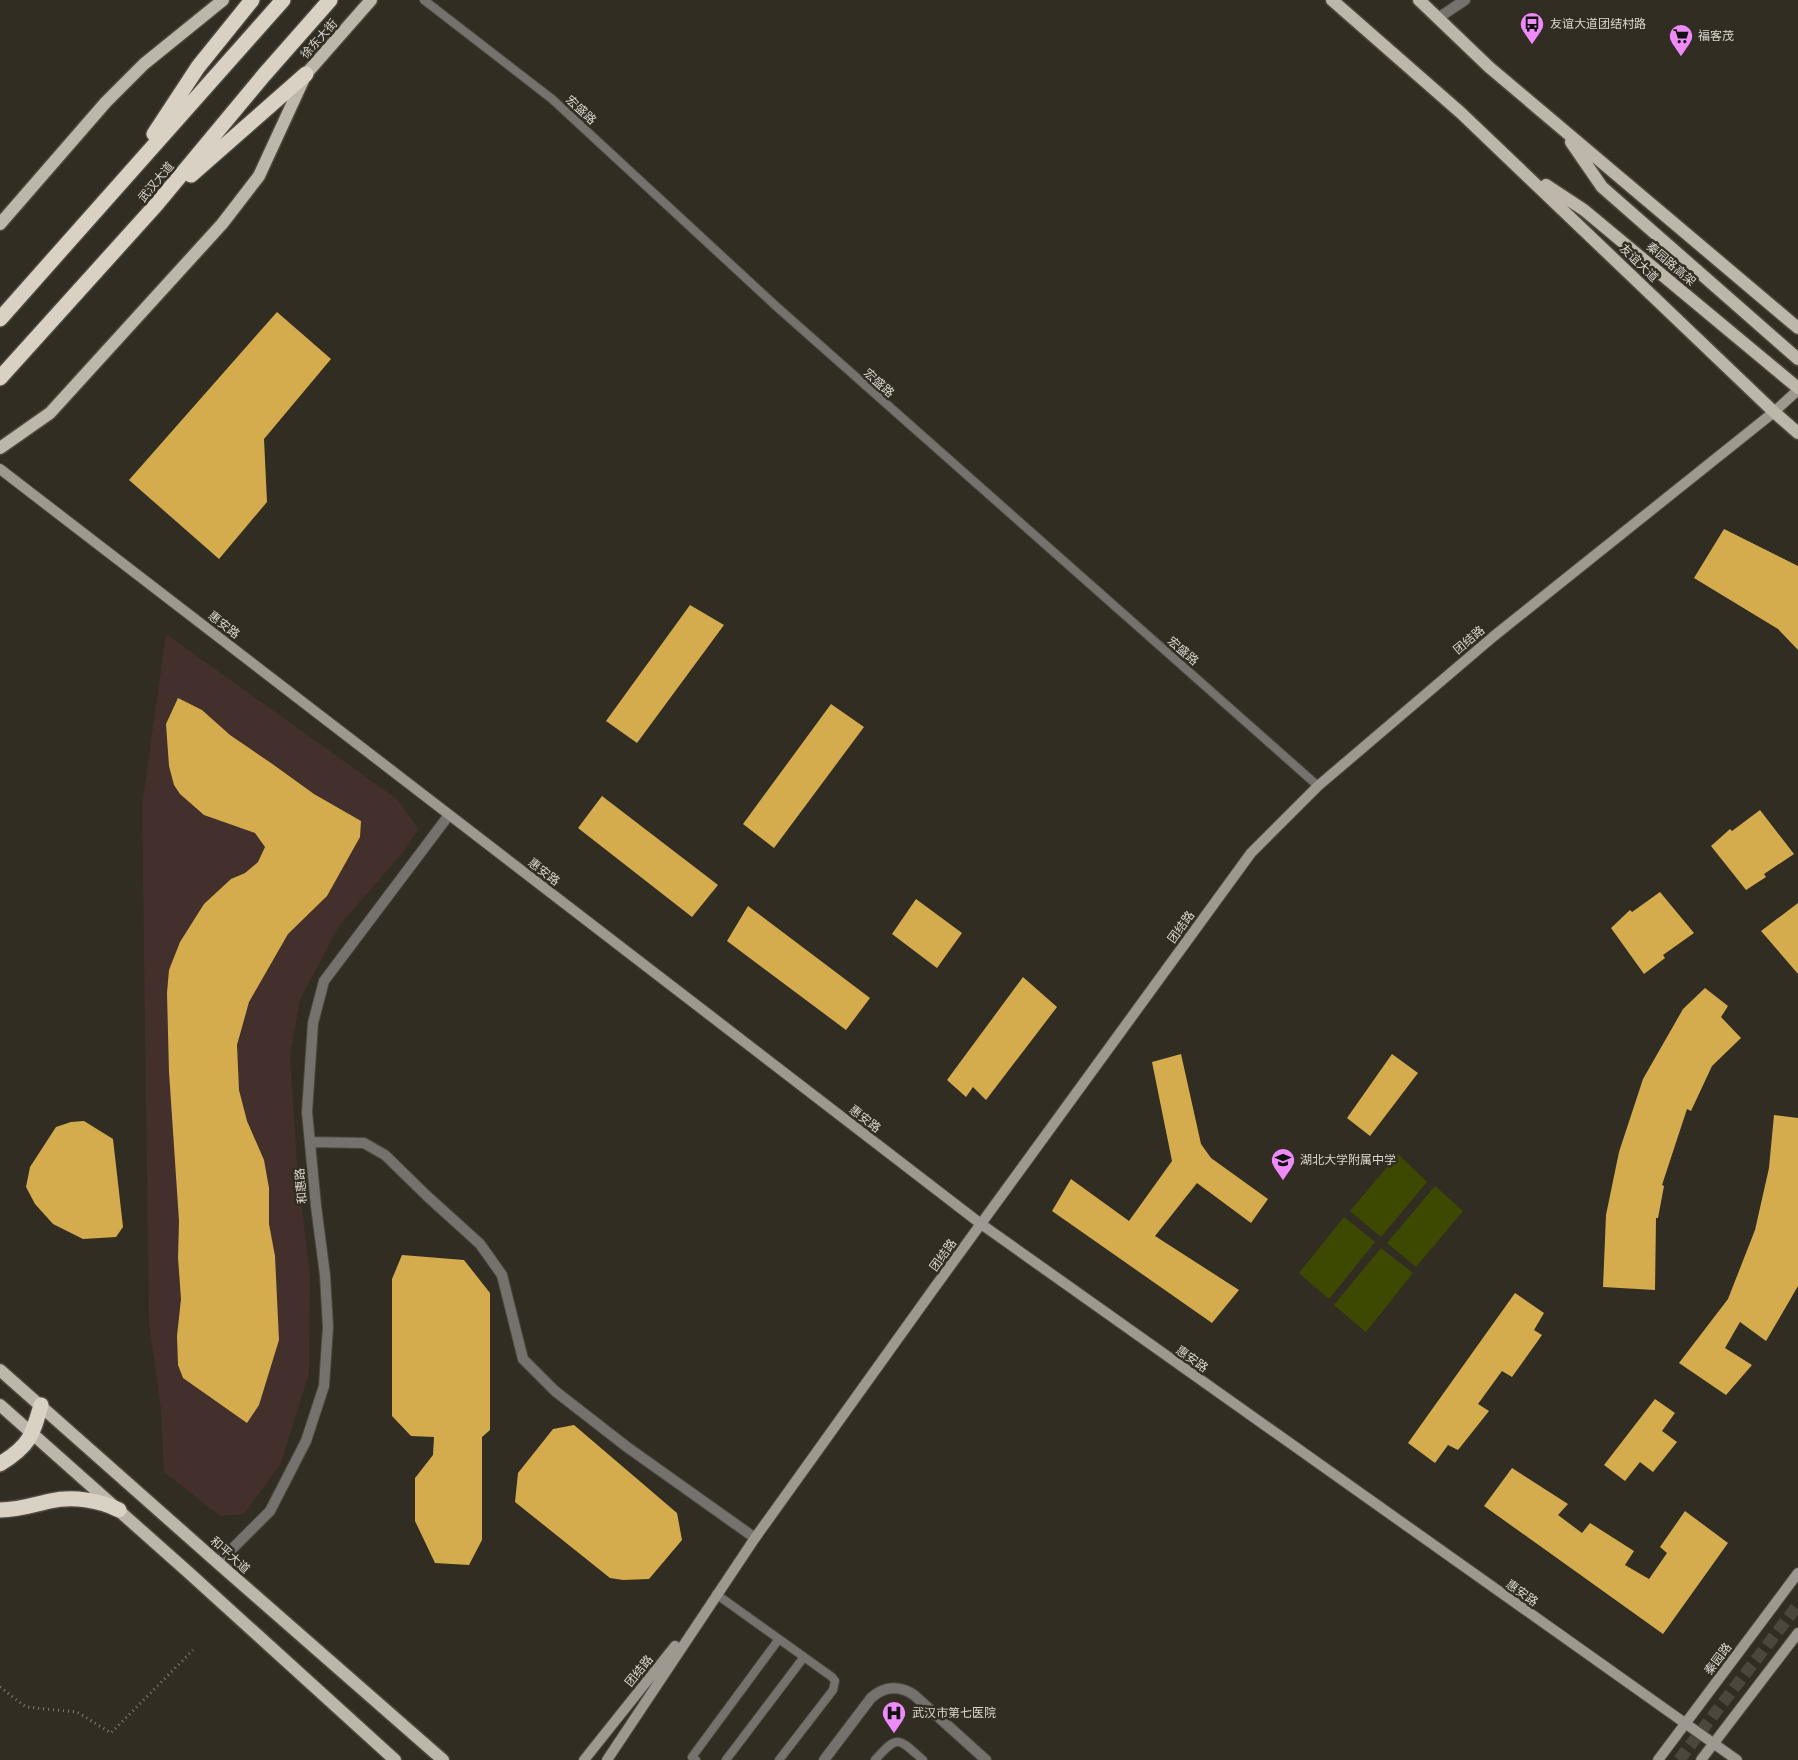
<svg xmlns="http://www.w3.org/2000/svg" width="1798" height="1760" viewBox="0 0 1798 1760" font-family="Overpass,'Noto Sans SC',sans-serif">
<style>
.commercial{fill:#432f2b}
.green{fill:#3d4900}
.building{fill:#d4ac4e}
.lines{fill:none;stroke-linecap:round;stroke-linejoin:round}
.primary-tunnel{stroke:#4b473d;stroke-width:12;stroke-dasharray:12 6;stroke-linecap:butt}
.lane-casing{stroke:#4d483f;stroke-width:10}
.street-casing{stroke:#4d483f;stroke-width:12}
.secondary-casing{stroke:#4d483f;stroke-width:12}
.primary-casing{stroke:#4d483f;stroke-width:15}
.highway-casing{stroke:#4d483f;stroke-width:18}
.path{stroke:#817d75;stroke-width:3;stroke-dasharray:1 4;stroke-linecap:butt}
.lane{stroke:#75726d;stroke-width:8}
.street{stroke:#75726d;stroke-width:10}
.secondary{stroke:#9d9890;stroke-width:10}
.primary{stroke:#bcb6ab;stroke-width:12}
.highway{stroke:#d8d1c4;stroke-width:15}
.labels{text-anchor:middle;stroke-width:5;stroke-linejoin:round;paint-order:stroke}
.poi-label{font-size:12px;fill:#dbd8d2;stroke:#322d23;text-anchor:start}
.street-label{font-size:12px;fill:#dbd8d2;stroke:#322d23}
</style>
<rect width="100%" height="100%" fill="#322d23"/>
<path class="commercial" d="M166 634 398 800 418 829 404 851 339 926 300 1000 290 1056 297 1165 310 1275 309 1373 281 1463 244 1514 220 1516 164 1472 161 1410 149 1324 142 805Z"/>
<path class="green" d="M1398 1154 1427 1182 1381 1237 1350 1211Z
M1435 1186 1463 1211 1416 1267 1387 1243Z
M1344 1217 1375 1242 1329 1299 1299 1273Z
M1381 1248 1413 1273 1366 1332 1334 1305Z"/>
<path class="building" d="M277 312 331 359 264 439 267 502 219 559 129 480Z
M1724 529 1798 566V650L1778 629 1694 578Z
M690 605 724 625 637 743 606 721Z
M178 698 202 710 230 735 271 763 314 794 361 821 360 837 327 896 288 934 249 1002 237 1045 239 1090 247 1121 264 1160 269 1188V1224L275 1256 279 1340 259 1405 247 1423 183 1378 178 1365 177 1336 181 1299 178 1258 179 1221 169 1072 167 993 169 970 180 942 204 904 231 879 245 873 258 862 265 847 255 833 204 815 180 794 174 785 169 766 166 724Z
M831 704 864 727 774 848 743 824Z
M602 796 718 885 692 917 578 828Z
M1760 810 1794 854 1764 874 1766 877 1746 890 1711 846 1730 829 1732 831Z
M1660 892 1694 933 1663 955 1665 958 1644 974 1611 928 1630 910 1632 912Z
M916 899 962 933 937 968 892 934Z
M1798 903V974L1761 931Z
M748 906 870 998 846 1030 727 941Z
M1023 977 1057 1007 986 1100 973 1087 966 1097 947 1080Z
M1705 988 1728 1006 1721 1017 1741 1038 1712 1066 1691 1111 1687 1109 1662 1185 1664 1186 1658 1218H1656L1655 1290 1603 1287 1606 1215 1619 1152 1643 1079 1683 1009Z
M1181 1054 1201 1144 1211 1158 1268 1199 1251 1223 1197 1183 1155 1236 1239 1290 1212 1323 1052 1211 1071 1179 1129 1221 1172 1161 1152 1062Z
M1392 1054 1418 1073 1370 1136 1347 1118Z
M1774 1115 1798 1118V1286L1766 1341 1740 1322 1725 1348 1752 1365 1726 1395 1679 1363 1728 1299 1755 1230 1769 1168Z
M84 1121 113 1139 123 1227 116 1237 83 1239 53 1224 35 1204 26 1187 30 1167 56 1127 71 1122Z
M402 1255 464 1260 490 1293V1430L482 1437V1540L469 1565 435 1563 415 1521V1478L433 1455 434 1437 411 1436 392 1416V1279Z
M1515 1293 1544 1313 1534 1330 1542 1335 1512 1377 1502 1371 1478 1404 1489 1411 1458 1450 1448 1445 1435 1463 1408 1443Z
M1655 1399 1675 1413 1662 1431 1677 1442 1653 1472 1640 1462 1625 1481 1604 1465Z
M574 1425 677 1513 682 1540 649 1579 623 1580 610 1578 515 1502 518 1473 553 1429Z
M1512 1468 1568 1504 1558 1515 1582 1533 1590 1523 1634 1551 1625 1565 1649 1579 1667 1553 1660 1547 1685 1511 1728 1543 1663 1634 1484 1506Z"/>
<g class="lines">
<path class="primary-tunnel" d="M1679 1760 1798 1605"/>
<g class="lane-casing">
<path id="lane" d="M424 0 552 99 777 307 1318 786
M716 1594 832 1677 835 1681 833 1690 779 1760
M696 1760 692 1757 779 1639
M726 1760 804 1657
M875 1760C898 1734 898 1738 923 1760"/>
</g>
<g class="street-casing">
<path id="street" d="M1438 18 1465 0
M310 1142 364 1143 385 1155 427 1196 480 1244 502 1275 523 1359 555 1391 627 1447 755 1538
M218 1563 270 1511 306 1441 324 1386 328 1327 325 1275 316 1206 307 1112 313 1023 324 981 449 815
M824 1760 871 1698C884 1686 900 1685 914 1695L986 1760"/>
</g>
<g class="secondary-casing">
<path id="secondary" d="M0 469 981 1224 1737 1760
M584 1760 675 1646
M607 1760 755 1538 932 1291 1251 853 1318 786 1494 636 1774 412 1798 390
M1658 1760 1798 1573
M1701 1760 1798 1633"/>
</g>
<g class="primary-casing">
<path id="primary" d="M1332 0 1461 113 1774 412 1798 433
M1419 0 1489 67 1798 328
M1571 142 1602 187 1798 359
M1546 185 1584 210 1798 388
M0 224 106 102 144 64 223 0
M0 448 50 413 222 224 259 176 306 74 371 0
M0 1370 218 1563 443 1760
M0 1405 188 1572 395 1760"/>
</g>
<g class="highway-casing">
<path id="highway" d="M154 134 198 67 252 0
M191 175 306 74
M0 319 283 0
M0 378 156 205 264 75 330 0
M0 1464C29 1446 32 1437 41 1405
M0 1510C18 1510 33 1505 50 1501 73 1496 99 1500 119 1510"/>
</g>
<path class="path" d="M0 1687 26 1707 77 1712 111 1733 193 1650"/>
<use href="#lane" class="lane"/>
<use href="#street" class="street"/>
<use href="#secondary" class="secondary"/>
<use href="#primary" class="primary"/>
<use href="#highway" class="highway"/>
</g>
<defs>
<g id="bus-pin" transform="scale(1.25)"><path d="M0 17L-7.5 6A9.5 9.5 0 1 1 7.5 6Z" fill="#ee8bf8" stroke="#322d23"/><path d="M-5-6H5V4H4V6H2V4H-2V6H-4V4H-5ZM-3.5-4V0h7V-4ZM-3.5 1.2v1.5H-2V1.2ZM2 1.2v1.5H3.5V1.2Z" fill="#111"/></g>
<g id="supermarket-pin" transform="scale(1.25)"><path d="M0 17L-7.5 6A9.5 9.5 0 1 1 7.5 6Z" fill="#ee8bf8" stroke="#322d23"/><path d="M-6-5.5h2.5l.6 2H6L4.5 2H-2.5L-4.4-4H-6ZM-1.5 3.2a1.3 1.3 0 1 0 .1 0ZM3 3.2a1.3 1.3 0 1 0 .1 0Z" fill="#111"/></g>
<g id="school-pin" transform="scale(1.25)"><path d="M0 17L-7.5 6A9.5 9.5 0 1 1 7.5 6Z" fill="#ee8bf8" stroke="#322d23"/><path d="M0-5L7-2L0 1L-7-2ZM-4 1L0 2.5L4 1V4Q0 6-4 4Z" fill="#111"/></g>
<g id="hospital-pin" transform="scale(1.25)"><path d="M0 17L-7.5 6A9.5 9.5 0 1 1 7.5 6Z" fill="#ee8bf8" stroke="#322d23"/><path d="M-5-5h3v3.5h4V-5h3V5h-3V1.5h-4V5h-3Z" fill="#111"/></g>
</defs>
<g fill-rule="evenodd">
<use href="#bus-pin" x="1532" y="24"/>
<use href="#supermarket-pin" x="1681" y="36"/>
<use href="#school-pin" x="1283" y="1160"/>
<use href="#hospital-pin" x="894" y="1713"/>
</g>
<g class="labels">
<g class="poi-label">
<text x="1550" y="28">友谊大道团结村路</text>
<text x="1698" y="40">福客茂</text>
<text x="1300" y="1164">湖北大学附属中学</text>
<text x="912" y="1717">武汉市第七医院</text>
</g>
<g class="street-label">
<text transform="translate(319 39) rotate(-48)" y="4">徐东大街</text>
<text transform="translate(581 110) rotate(43)" y="4">宏盛路</text>
<text transform="translate(156 182) rotate(-50)" y="4">武汉大道</text>
<text transform="translate(1639 263) rotate(44)" y="4">友谊大道</text>
<text transform="translate(1671 264) rotate(40)" y="4">秦园路高架</text>
<text transform="translate(879 383) rotate(42)" y="4">宏盛路</text>
<text transform="translate(224 625) rotate(38)" y="4">惠安路</text>
<text transform="translate(1469 640) rotate(-40)" y="4">团结路</text>
<text transform="translate(1183 651) rotate(41)" y="4">宏盛路</text>
<text transform="translate(544 872) rotate(38)" y="4">惠安路</text>
<text transform="translate(1181 927) rotate(-54)" y="4">团结路</text>
<text transform="translate(865 1119) rotate(38)" y="4">惠安路</text>
<text transform="translate(301 1186) rotate(-95)" y="4">和惠路</text>
<text transform="translate(943 1255) rotate(-54)" y="4">团结路</text>
<text transform="translate(1192 1359) rotate(35)" y="4">惠安路</text>
<text transform="translate(230 1555) rotate(42)" y="4">和平大道</text>
<text transform="translate(1522 1593) rotate(35)" y="4">惠安路</text>
<text transform="translate(1718 1659) rotate(-53)" y="4">秦园路</text>
<text transform="translate(639 1671) rotate(-51)" y="4">团结路</text>
</g>
</g>
</svg>
